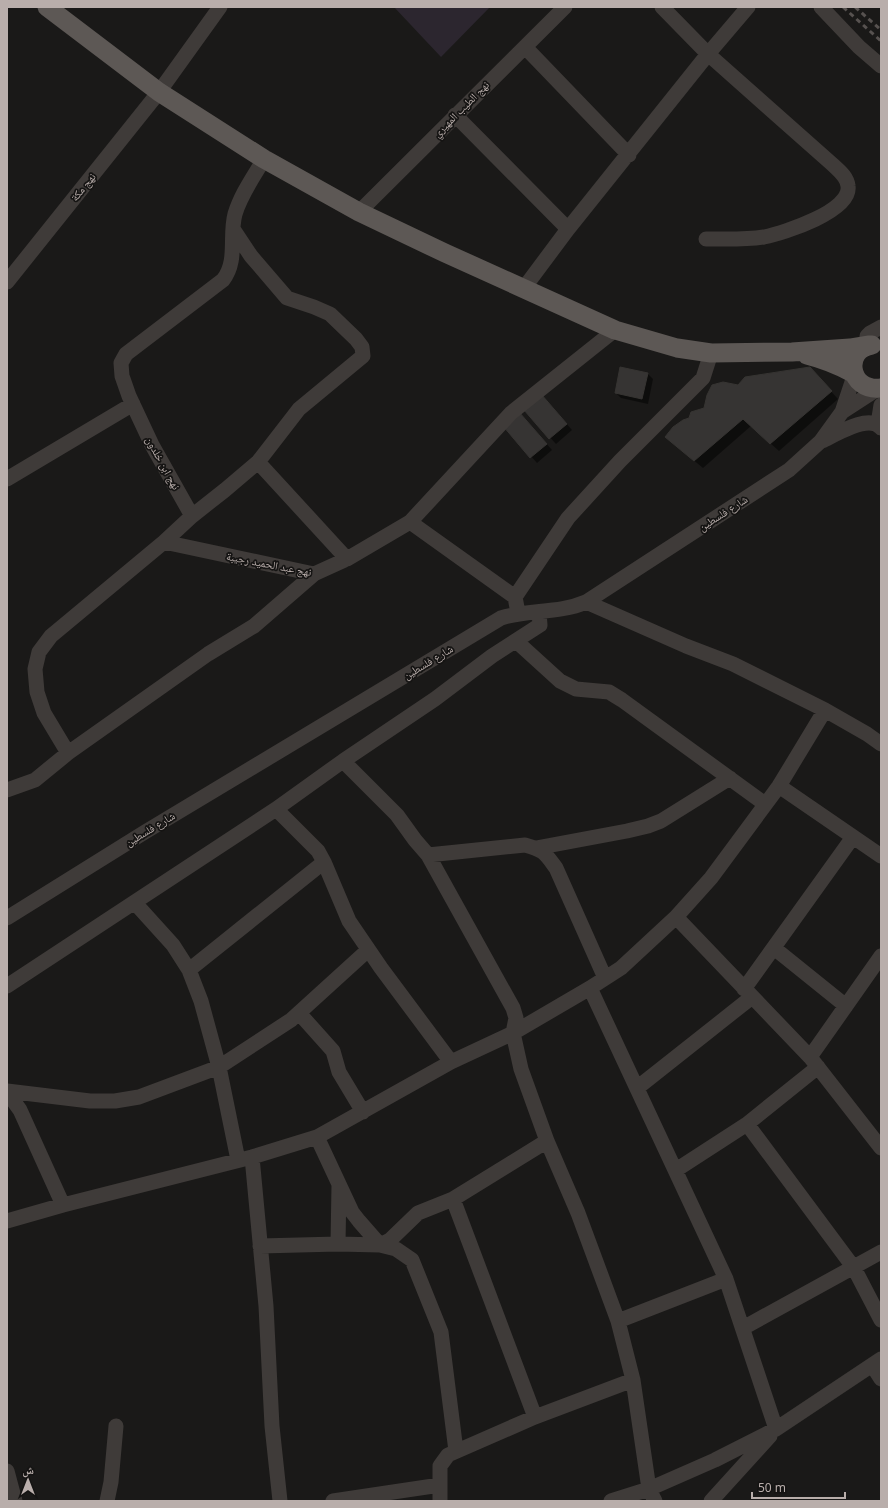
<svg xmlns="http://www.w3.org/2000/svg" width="888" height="1508" viewBox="0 0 888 1508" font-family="'Noto Sans','Noto Naskh Arabic',sans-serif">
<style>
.green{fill:#2c262f}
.shadow{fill:#0007}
.building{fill:#363433;stroke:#363432}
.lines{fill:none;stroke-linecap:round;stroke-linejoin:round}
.minor{stroke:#3f3b39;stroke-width:15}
.major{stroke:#5d5855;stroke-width:19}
.rail{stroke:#575250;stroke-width:3;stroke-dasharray:5 4;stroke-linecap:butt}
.labels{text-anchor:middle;stroke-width:3.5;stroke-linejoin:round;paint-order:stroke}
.street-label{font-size:11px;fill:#b9aeab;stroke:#151413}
</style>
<rect width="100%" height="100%" fill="#1a1918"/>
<path class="green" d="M394 7H490L441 57Z"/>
<path class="shadow" d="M648 374 653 379 648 404 621 398 616 393Z
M817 376 838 399 779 451 751 426 703 468 674 444 705 409 738 386Z
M547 401 572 430 556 444 525 410Z
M525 419 552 450 537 463 504 426Z"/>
<path class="building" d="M620 367 648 373 642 399 615 393Z
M810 367 832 391 770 444 743 419 694 461 665 437 673 427 683 420 689 418 691 412 704 408 707 395 712 385 723 382 738 385 745 377Z
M541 394 567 424 549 439 524 410Z
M519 412 547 444 530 458 503 426Z"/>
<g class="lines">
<path class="minor" d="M662 7 708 54 832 164C838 170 847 176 848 186 852 211 784 233 764 237 745 240 725 239 706 239
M821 7 859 47 881 66
M525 47 629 155
M455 115 568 229
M359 212 565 7
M7 282 159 92 220 7
M524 288 568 229 708 54 748 7
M868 345 867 336 870 333 881 327
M842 412 879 388
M878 424 881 405
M822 441C835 435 869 413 881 428
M258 462 347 559
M7 479 133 404
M192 516 225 490 258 462 299 409 363 356 362 347 356 339 330 314 314 307 287 298 251 256 233 229
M164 542 314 574 347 559 410 522
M515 597 568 518 620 461 703 378 711 353
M586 602 686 646 733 664 825 710 867 734 881 744
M518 613 515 597 410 522 511 413 615 330
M516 641 560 681 576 689 609 692 622 700 765 804
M68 753 44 713 37 692 35 669 39 652 51 636 164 542 192 516 152 445 129 396 122 376 121 363 126 354 223 280C238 261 229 236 235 214 241 194 254 176 264 159
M343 761 397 815 415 840 428 855 513 1008 516 1018 513 1033 521 1069 547 1141 578 1213 618 1321 633 1380 649 1489 655 1501
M779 786 881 856
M7 790 35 780 68 753 208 654 254 626 314 574
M276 809 318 851 324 862 349 921 381 968 451 1062
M536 848 627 831 648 826 661 821 730 778
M428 855 525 845C544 850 545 853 556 868L605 978
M135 903 173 945 189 970 201 1001 219 1067 238 1160
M676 917 810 1057 881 1148
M7 918 145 832 501 618C529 609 558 614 586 602L789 470 821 441 842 412 854 376
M774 948 846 1006
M189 970 324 862
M7 986 276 809 343 761 435 699 492 656 540 625 539 612
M590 988 726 1279 776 1429
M744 989 853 837
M299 1013 333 1051 339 1072 363 1112
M810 1057 881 956
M637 1088 752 997
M7 1091 90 1101H115L139 1097 219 1067 291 1020 368 950
M7 1092 20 1110 63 1205
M747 1124 854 1268 881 1320
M317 1137 352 1212 359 1221 380 1245
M252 1157 266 1306 272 1426 280 1501
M676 1170 747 1124 818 1067
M453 1199 535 1417
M7 1221 63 1205 252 1157 317 1137 451 1062 513 1033 590 988 621 968 676 917 711 878 779 786 825 710
M338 1244 339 1185
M380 1245 390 1240 418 1213 453 1199 547 1141
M260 1246 338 1244 380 1245 396 1249 412 1260 441 1332 456 1451
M618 1321 726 1279
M743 1328 881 1252
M872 1365 881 1379
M7 1471 15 1501
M107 1501 111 1482 116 1426
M333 1501 440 1485
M440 1501V1466L448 1455 535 1417 633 1380
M611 1501 649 1489 715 1460 776 1429 881 1359
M711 1501 770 1436"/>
<path class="major" d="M47 7 159 92 264 159 359 212 445 253 615 330 677 348 711 353 792 352 850 348 868 345
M872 345C843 349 848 392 881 388
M807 355C823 359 838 365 853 373"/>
<path class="rail" d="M843 7 881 41
M855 7 881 30"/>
</g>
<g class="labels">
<g class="street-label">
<text transform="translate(461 109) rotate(-45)" y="4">نهج الطيب المهيري</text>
<text transform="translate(83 187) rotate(-51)" y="4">نهج مكة</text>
<text transform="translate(163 463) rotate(61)" y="4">نهج ابن خلدون</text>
<text transform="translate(723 513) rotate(-33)" y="4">شارع فلسطين</text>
<text transform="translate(269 564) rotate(11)" y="4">نهج عبد الحميد رجيبة</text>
<text transform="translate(428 662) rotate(-31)" y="4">شارع فلسطين</text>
<text transform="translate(150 829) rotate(-31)" y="4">شارع فلسطين</text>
</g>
</g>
<rect width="888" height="1508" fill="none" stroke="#b9aeab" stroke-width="16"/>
<g transform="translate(28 1480)" stroke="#151413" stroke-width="3" paint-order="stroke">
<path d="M0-3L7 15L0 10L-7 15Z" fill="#b9aeab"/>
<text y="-6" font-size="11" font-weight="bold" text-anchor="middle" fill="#b9aeab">ش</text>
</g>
<path d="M752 1492v6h93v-6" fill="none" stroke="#b9aeab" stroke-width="2"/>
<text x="758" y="1492" font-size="12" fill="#b9aeab" stroke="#151413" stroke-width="3" paint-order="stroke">50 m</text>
</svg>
